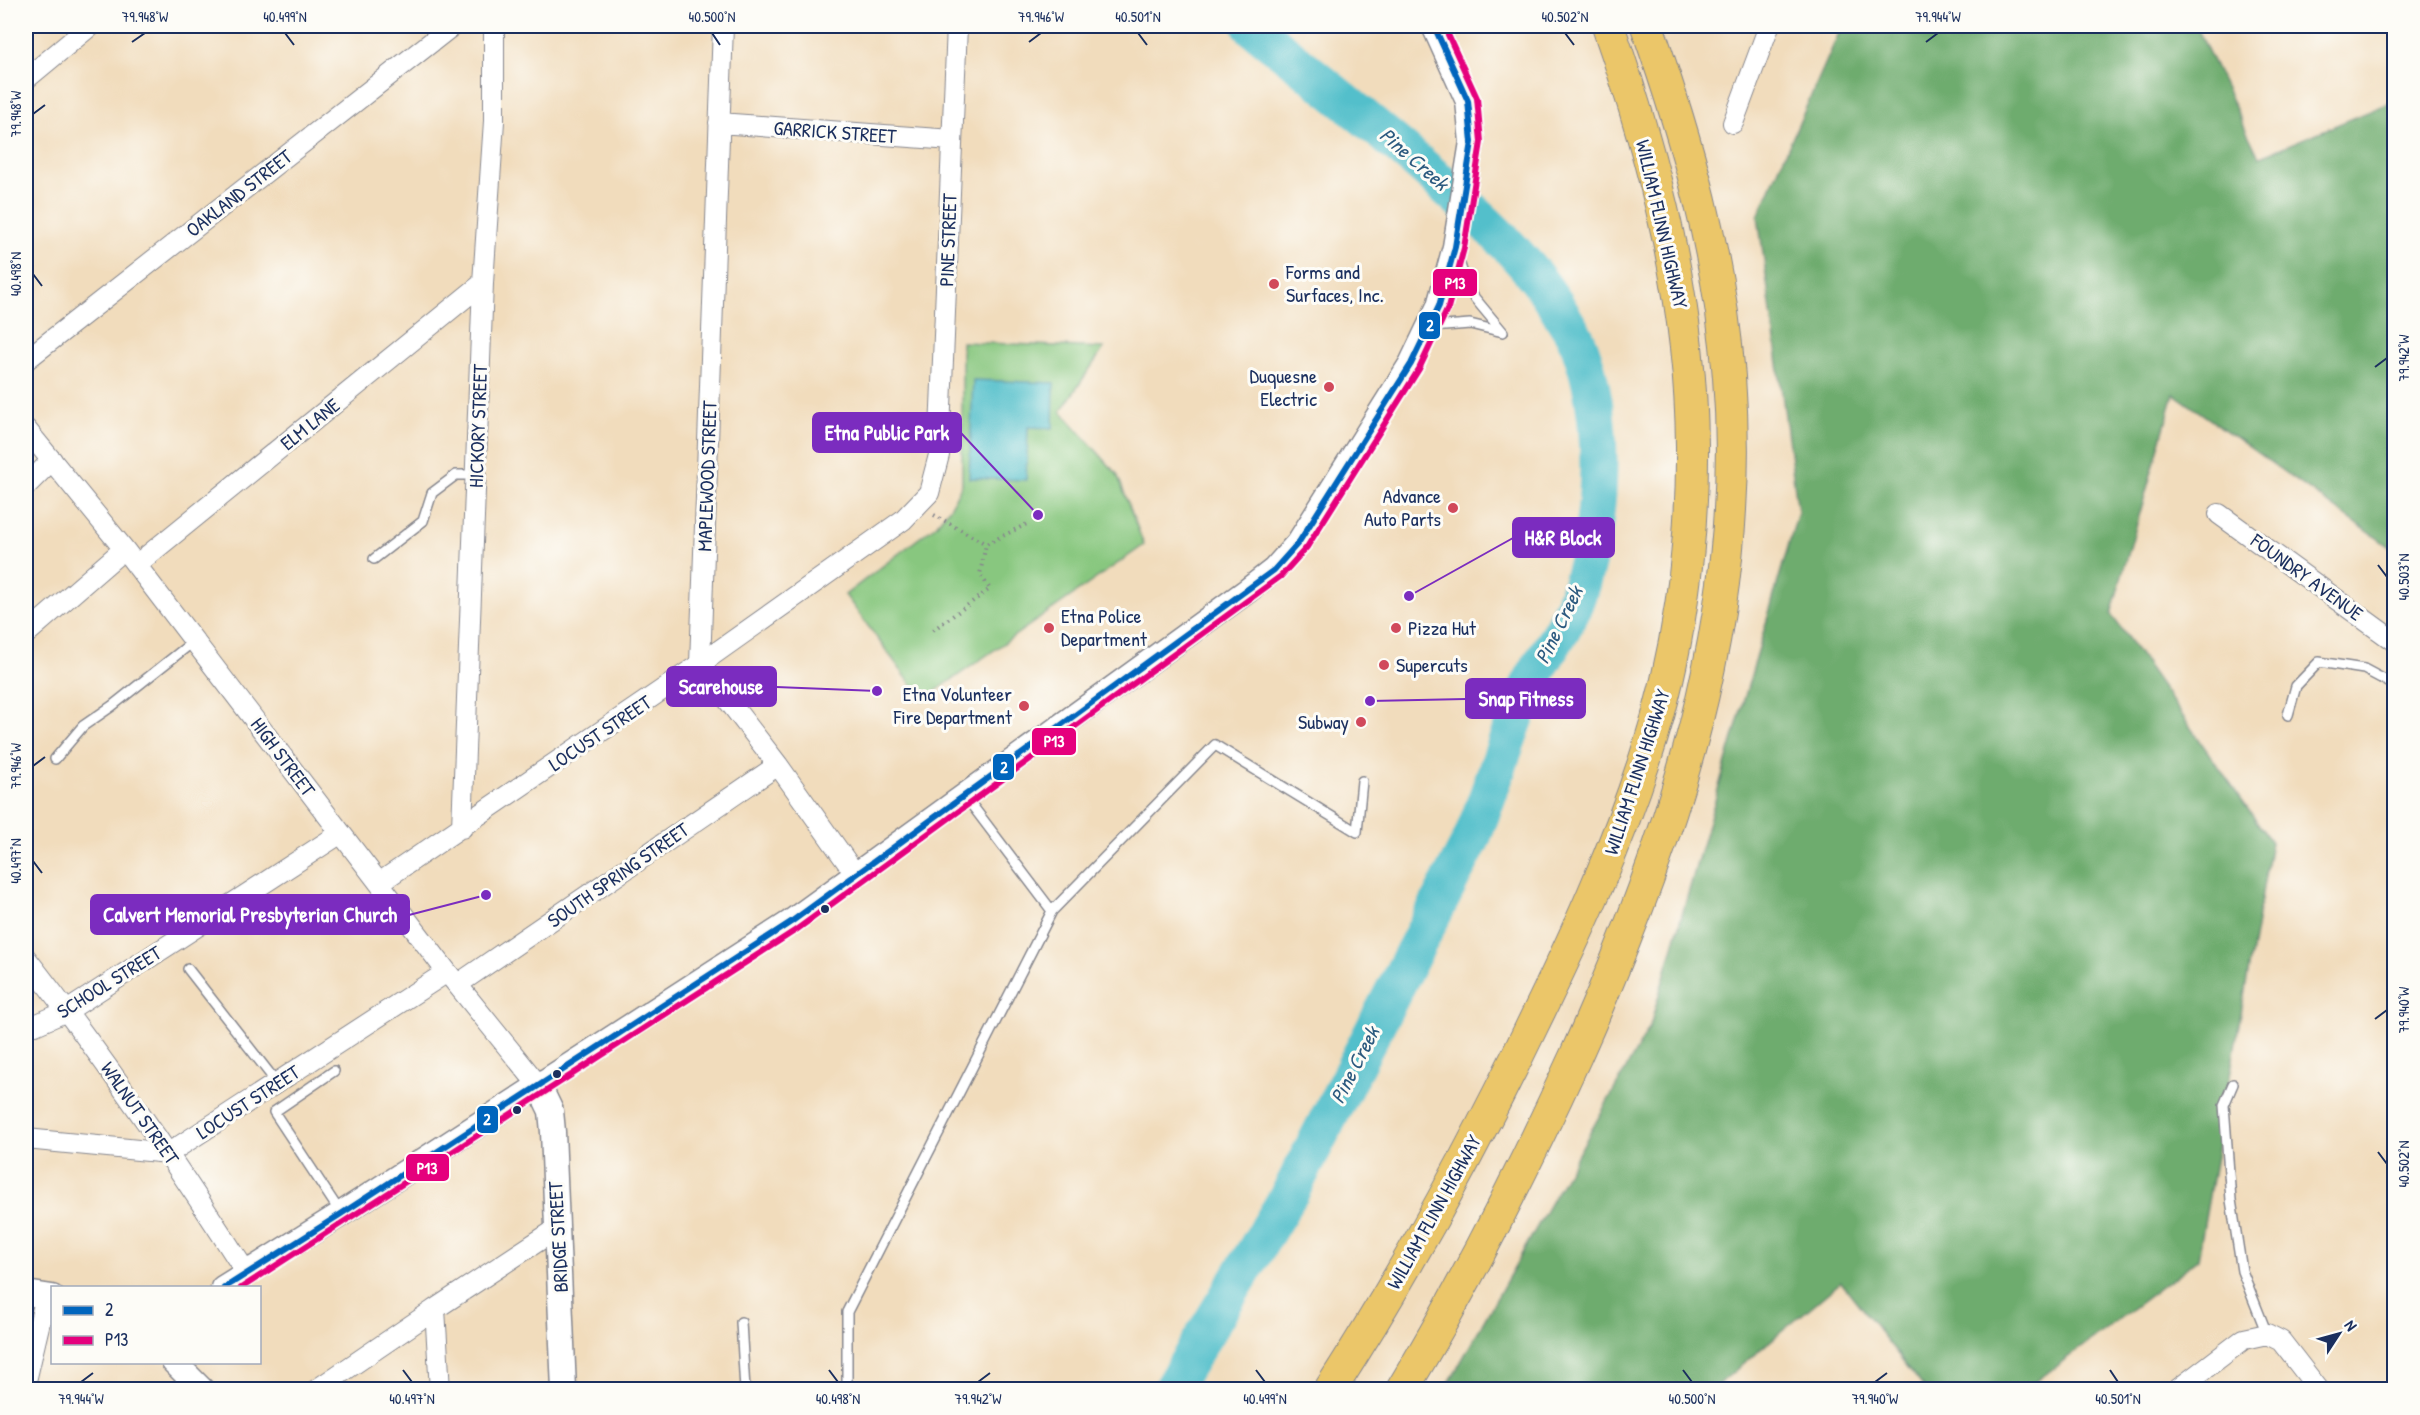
<svg xmlns="http://www.w3.org/2000/svg" width="2420" height="1415" viewBox="0 0 2420 1415" font-family="'Patrick Hand',sans-serif">
<style>
.green{fill:#88c77f;stroke:#527b6e;stroke-width:1.5}
.forest{fill:#6eac6e;stroke:#446e66;stroke-width:1.5}
.water{fill:#52bfcb;stroke:#367794;stroke-width:1.5}
.lines{fill:none;stroke-linecap:round;stroke-linejoin:round}
.river{stroke:#52bfcb;stroke-width:38}
.service-casing{stroke:#86868d;stroke-width:12}
.minor-casing{stroke:#86868d;stroke-width:22}
.tertiary-casing{stroke:#86868d;stroke-width:27}
.trunk-casing{stroke:#86868d;stroke-width:34}
.path{stroke:#86868d;stroke-width:4;stroke-dasharray:1.5 4.5;stroke-linecap:butt}
.service{stroke:#fff;stroke-width:9}
.minor{stroke:#fff;stroke-width:20}
.tertiary{stroke:#fff;stroke-width:24}
.trunk{stroke:#ebc669;stroke-width:32}
.bus-1-casing{stroke:#fdfcf7;stroke-width:10}
.bus-2-casing{stroke:#fdfcf7;stroke-width:10}
.bus-1{stroke:#0065bd;stroke-width:6}
.bus-2{stroke:#e5007d;stroke-width:6}
.ticks{fill:none;stroke:#1b2f5e;stroke-width:2}
.poi-dot{fill:#d1495b;stroke:#fdfcf7;stroke-width:2}
.bus-dot{fill:#1b2f5e;stroke:#fdfcf7;stroke-width:2}
.labels{text-anchor:middle;stroke-width:6;stroke-linejoin:round;paint-order:stroke}
.street-label{font-size:20px;fill:#1b2f5e;stroke:#fdfcf7}
.poi-label{font-size:20px;fill:#1b2f5e;stroke:#fdfcf7;text-anchor:start}
.water-label{font-size:21px;font-style:italic;fill:#2c5a7f;stroke:#fdfcf7}
.leader{fill:none;stroke:#7b2cbf;stroke-width:2}
.callout-dot{fill:#7b2cbf;stroke:#fdfcf7;stroke-width:2}
.callout{fill:#7b2cbf;stroke:#7b2cbf;stroke-width:2}
.callout-label{font-size:21px;text-anchor:middle;font-weight:bold;fill:#fff}
.line-badge{stroke:#fdfcf7;stroke-width:2}
.badge-label{font-size:16px;text-anchor:middle;font-weight:bold;fill:#fff}
.neatline{fill:none;stroke:#1b2f5e;stroke-width:2}
.ticks-label{font-size:15px;text-anchor:middle;fill:#1b2f5e}
</style>
<rect width="100%" height="100%" fill="#fdfcf7"/>
<filter id="ink" filterUnits="userSpaceOnUse"><feTurbulence type="fractalNoise" baseFrequency=".0167" numOctaves="2"/><feDisplacementMap in="SourceGraphic" scale="12" xChannelSelector="R" yChannelSelector="G"/><feConvolveMatrix kernelMatrix="1 2 1 2 8 2 1 2 1" color-interpolation-filters="sRGB"/></filter>
<filter id="wash" filterUnits="userSpaceOnUse"><feTurbulence type="fractalNoise" baseFrequency=".008" numOctaves="4" result="noise"/><feDisplacementMap in="SourceGraphic" scale="24" xChannelSelector="R" yChannelSelector="G"/><feGaussianBlur stdDeviation="1.35" result="paint"/><feColorMatrix in="noise" values="0 0 0 0 0 0 0 0 0 0 0 0 0 0 0 0 0 1.4 0 .05"/><feComposite in="paint" operator="in"/></filter>
<g filter="url(#wash)">
<rect width="100%" height="100%" fill="#f1dcbc"/>
<path class="green" d="M962 342 1104 348 1061 411 1117 474 1144 545 923 700 845 595 936 525 951 506 962 484Z"/>
<path class="forest" d="M1842 26H2196L2259 157 2394 101V550L2174 394 2111 614 2271 842 2198 1259 2026 1389H1925L1841 1282 1713 1389 1445 1390 1650 1026 1798 512 1758 216Z"/>
<path class="water" d="M973 380 1054 383 1053 428 1028 427 1026 480 969 478Z"/>
<g class="lines">
<path class="river" d="M1171 1390 1290 1193 1471 840C1491 792 1505 740 1526 692 1541 659 1565 631 1577 596 1603 522 1607 422 1580 348 1577 339 1571 330 1566 322 1534 264 1486 223 1438 180 1377 127 1314 76 1251 26"/>
</g>
</g>
<g filter="url(#ink)">
<g class="lines">
<g class="service-casing">
<path id="service" d="M1458 258 1468 290 1503 332
M1432 327 1470 324 1503 332
M374 559 423 521 432 493 456 475H476
M2288 715 2296 686 2319 662 2364 669 2394 685
M55 759 83 726 112 706 194 641
M1052 911 1215 745 1357 832 1362 781
M188 969 277 1083
M334 1071 274 1112 340 1212
M2233 1084 2224 1105 2231 1200 2242 1271 2267 1334
M741 1322 745 1390
M847 1390V1312L1052 911 965 796"/>
</g>
<g class="minor-casing">
<path id="minor" d="M723 26 700 664 778 765 856 875
M26 79 90 26
M719 123 952 140
M1733 123 1769 26
M26 360 452 26
M26 429 124 549 447 972 539 1086
M26 486 52 460
M2219 514 2394 641
M136 565 483 283
M26 634 124 549
M462 828 483 283 494 121V26
M379 883 700 664 903 520 929 493 939 455 957 26
M26 958C105 1059 178 1166 247 1274
M458 984 778 765
M26 1023 35 1025 67 1011 341 833
M26 1139 169 1153 447 972
M435 1309 558 1228
M26 1381 46 1296
M316 1390 435 1309 440 1390
M2177 1390 2244 1339 2267 1334 2281 1341 2319 1390"/>
</g>
<g class="tertiary-casing">
<path id="tertiary" d="M539 1086 551 1111 553 1132 564 1390
M223 1288 341 1214 791 922 1247 591 1274 570 1299 542 1411 364 1439 306 1455 247 1472 142 1468 101 1434 26
M26 1293 52 1297
M174 1362 202 1390"/>
</g>
<g class="trunk-casing">
<path id="trunk" d="M1330 1390C1405 1273 1472 1151 1532 1026 1575 938 1616 849 1646 756 1678 658 1693 550 1692 446 1691 302 1655 161 1608 26
M1402 1390C1467 1282 1524 1169 1576 1055 1672 841 1748 615 1729 377 1720 256 1687 140 1647 26"/>
</g>
<path class="path" d="M934 515 986 544
M933 630 990 589 980 574 986 544 1029 523"/>
<use href="#service" class="service"/>
<use href="#minor" class="minor"/>
<use href="#tertiary" class="tertiary"/>
<use href="#trunk" class="trunk"/>
<g class="bus-1-casing">
<path id="bus-1" d="M224 1288 341 1214 791 922 1274 570 1299 542 1411 364 1439 306 1455 247 1472 142 1468 101 1434 26"/>
</g>
<g class="bus-2-casing">
<path id="bus-2" d="M241 1288 796 930 1281 576 1307 547 1419 369 1448 308 1464 248 1481 142 1477 98 1444 26"/>
</g>
<use href="#bus-1" class="bus-1"/>
<use href="#bus-2" class="bus-2"/>
</g>
</g>
<path class="ticks" d="M285 33 294 45M712 33 720 45M1138 33 1147 45M1565 33 1574 45M132 42 145 33M1029 42 1041 33M1926 42 1938 33M33 114 45 105M33 274 42 286M2375 367 2387 358M2378 565 2387 577M33 766 45 757M33 861 42 873M2375 1019 2387 1010M2378 1152 2387 1164M403 1370 412 1382M829 1370 838 1382M1256 1370 1265 1382M1683 1370 1692 1382M2110 1370 2118 1382M81 1382 93 1373M978 1382 990 1373M1875 1382 1887 1373"/>
<g class="poi-dot">
<circle cx="1274" cy="284" r="6"/>
<circle cx="1329" cy="387" r="6"/>
<circle cx="1453" cy="508" r="6"/>
<circle cx="1049" cy="628" r="6"/>
<circle cx="1396" cy="628" r="6"/>
<circle cx="1384" cy="665" r="6"/>
<circle cx="1024" cy="706" r="6"/>
<circle cx="1361" cy="722" r="6"/>
</g>
<g class="bus-dot">
<circle cx="825" cy="909" r="5"/>
<circle cx="557" cy="1074" r="5"/>
<circle cx="517" cy="1110" r="5"/>
</g>
<g class="labels">
<g class="street-label">
<text transform="translate(835 132) rotate(4)" y="7">GARRICK STREET</text>
<text transform="translate(239 193) rotate(-38)" y="7">OAKLAND STREET</text>
<text transform="translate(1662 224) rotate(77)" y="7">WILLIAM FLINN HIGHWAY</text>
<text transform="translate(948 240) rotate(-88)" y="7">PINE STREET</text>
<text transform="translate(310 424) rotate(-39)" y="7">ELM LANE</text>
<text transform="translate(478 426) rotate(-88)" y="7">HICKORY STREET</text>
<text transform="translate(707 476) rotate(-88)" y="7">MAPLEWOOD STREET</text>
<text transform="translate(2307 577) rotate(36)" y="7">FOUNDRY AVENUE</text>
<text transform="translate(600 733) rotate(-34)" y="7">LOCUST STREET</text>
<text transform="translate(283 757) rotate(53)" y="7">HIGH STREET</text>
<text transform="translate(1637 772) rotate(-72)" y="7">WILLIAM FLINN HIGHWAY</text>
<text transform="translate(618 875) rotate(-35)" y="7">SOUTH SPRING STREET</text>
<text transform="translate(109 982) rotate(-32)" y="7">SCHOOL STREET</text>
<text transform="translate(248 1102) rotate(-33)" y="7">LOCUST STREET</text>
<text transform="translate(140 1113) rotate(55)" y="7">WALNUT STREET</text>
<text transform="translate(1434 1212) rotate(-61)" y="7">WILLIAM FLINN HIGHWAY</text>
<text transform="translate(558 1237) rotate(-93)" y="7">BRIDGE STREET</text>
</g>
<g class="poi-label">
<text x="1286" y="279">Forms and<tspan x="1286" dy="23">Surfaces, Inc.</tspan></text>
<text x="1317" y="383" text-anchor="end">Duquesne<tspan x="1317" dy="23">Electric</tspan></text>
<text x="1441" y="503" text-anchor="end">Advance<tspan x="1441" dy="23">Auto Parts</tspan></text>
<text x="1061" y="623">Etna Police<tspan x="1061" dy="23">Department</tspan></text>
<text x="1408" y="635">Pizza Hut</text>
<text x="1396" y="672">Supercuts</text>
<text x="1012" y="701" text-anchor="end">Etna Volunteer<tspan x="1012" dy="23">Fire Department</tspan></text>
<text x="1349" y="729" text-anchor="end">Subway</text>
</g>
<g class="water-label">
<text transform="translate(1414 159) rotate(41)" y="7">Pine Creek</text>
<text transform="translate(1559 625) rotate(-64)" y="7">Pine Creek</text>
<text transform="translate(1355 1065) rotate(-63)" y="7">Pine Creek</text>
</g>
</g>
<path class="leader" d="M1038 515L961 433M1409 596L1513 538M877 691L776 687M1370 701L1466 699M486 895L409 915"/>
<g class="callout-dot">
<circle cx="1038" cy="515" r="6"/>
<circle cx="1409" cy="596" r="6"/>
<circle cx="877" cy="691" r="6"/>
<circle cx="1370" cy="701" r="6"/>
<circle cx="486" cy="895" r="6"/>
</g>
<g class="callout">
<rect x="813" y="413" width="148" height="39" rx="6"/>
<rect x="1513" y="518" width="101" height="39" rx="6"/>
<rect x="667" y="667" width="109" height="39" rx="6"/>
<rect x="1466" y="679" width="119" height="39" rx="6"/>
<rect x="91" y="895" width="318" height="39" rx="6"/>
</g>
<g class="callout-label">
<text x="887" y="440">Etna Public Park</text>
<text x="1563" y="545">H&amp;R Block</text>
<text x="721" y="694">Scarehouse</text>
<text x="1526" y="706">Snap Fitness</text>
<text x="250" y="922">Calvert Memorial Presbyterian Church</text>
</g>
<g class="line-badge">
<rect x="1432" y="268" width="46" height="29" rx="6" fill="#e5007d"/>
<rect x="1418" y="311" width="23" height="29" rx="6" fill="#0065bd"/>
<rect x="1031" y="727" width="46" height="29" rx="6" fill="#e5007d"/>
<rect x="992" y="753" width="23" height="28" rx="6" fill="#0065bd"/>
<rect x="476" y="1105" width="23" height="29" rx="6" fill="#0065bd"/>
<rect x="405" y="1153" width="45" height="29" rx="6" fill="#e5007d"/>
</g>
<g class="badge-label">
<text x="1455" y="289">P13</text>
<text x="1430" y="331">2</text>
<text x="1054" y="747">P13</text>
<text x="1004" y="773">2</text>
<text x="487" y="1125">2</text>
<text x="427" y="1174">P13</text>
</g>
<rect width="2420" height="1415" fill="none" stroke="#fdfcf7" stroke-width="66"/>
<rect x="51" y="1286" width="210" height="78" fill="#fdfcf7" stroke="#a3aaba" stroke-width="1.5"/>
<rect x="63" y="1306" width="30" height="9" fill="#0065bd" stroke="#a3aaba" stroke-width="1.5"/>
<text x="105" y="1316" font-size="18" fill="#1b2f5e">2</text>
<rect x="63" y="1336" width="30" height="9" fill="#e5007d" stroke="#a3aaba" stroke-width="1.5"/>
<text x="105" y="1346" font-size="18" fill="#1b2f5e">P13</text>
<g transform="translate(2339 1334) rotate(54)" stroke="#fdfcf7" stroke-width="4.5" paint-order="stroke">
<path d="M0-4.5L10 22L0 15L-10 22Z" fill="#1b2f5e"/>
<text y="-9" font-size="16" font-weight="bold" text-anchor="middle" fill="#1b2f5e">N</text>
</g>
<rect x="33" y="33" width="2354" height="1349" class="neatline"/>
<g class="ticks-label">
<text x="145" y="22">79.948°W</text>
<text x="285" y="22">40.499°N</text>
<text x="712" y="22">40.500°N</text>
<text x="1041" y="22">79.946°W</text>
<text x="1138" y="22">40.501°N</text>
<text x="1565" y="22">40.502°N</text>
<text x="1938" y="22">79.944°W</text>
<text transform="translate(16 114) rotate(-90)" y="5">79.948°W</text>
<text transform="translate(16 274) rotate(-90)" y="5">40.498°N</text>
<text transform="translate(2404 358) rotate(-90)" y="5">79.942°W</text>
<text transform="translate(2404 577) rotate(-90)" y="5">40.503°N</text>
<text transform="translate(16 766) rotate(-90)" y="5">79.946°W</text>
<text transform="translate(16 861) rotate(-90)" y="5">40.497°N</text>
<text transform="translate(2404 1010) rotate(-90)" y="5">79.940°W</text>
<text transform="translate(2404 1164) rotate(-90)" y="5">40.502°N</text>
<text x="81" y="1404">79.944°W</text>
<text x="412" y="1404">40.497°N</text>
<text x="838" y="1404">40.498°N</text>
<text x="978" y="1404">79.942°W</text>
<text x="1265" y="1404">40.499°N</text>
<text x="1692" y="1404">40.500°N</text>
<text x="1875" y="1404">79.940°W</text>
<text x="2118" y="1404">40.501°N</text>
</g>
</svg>
